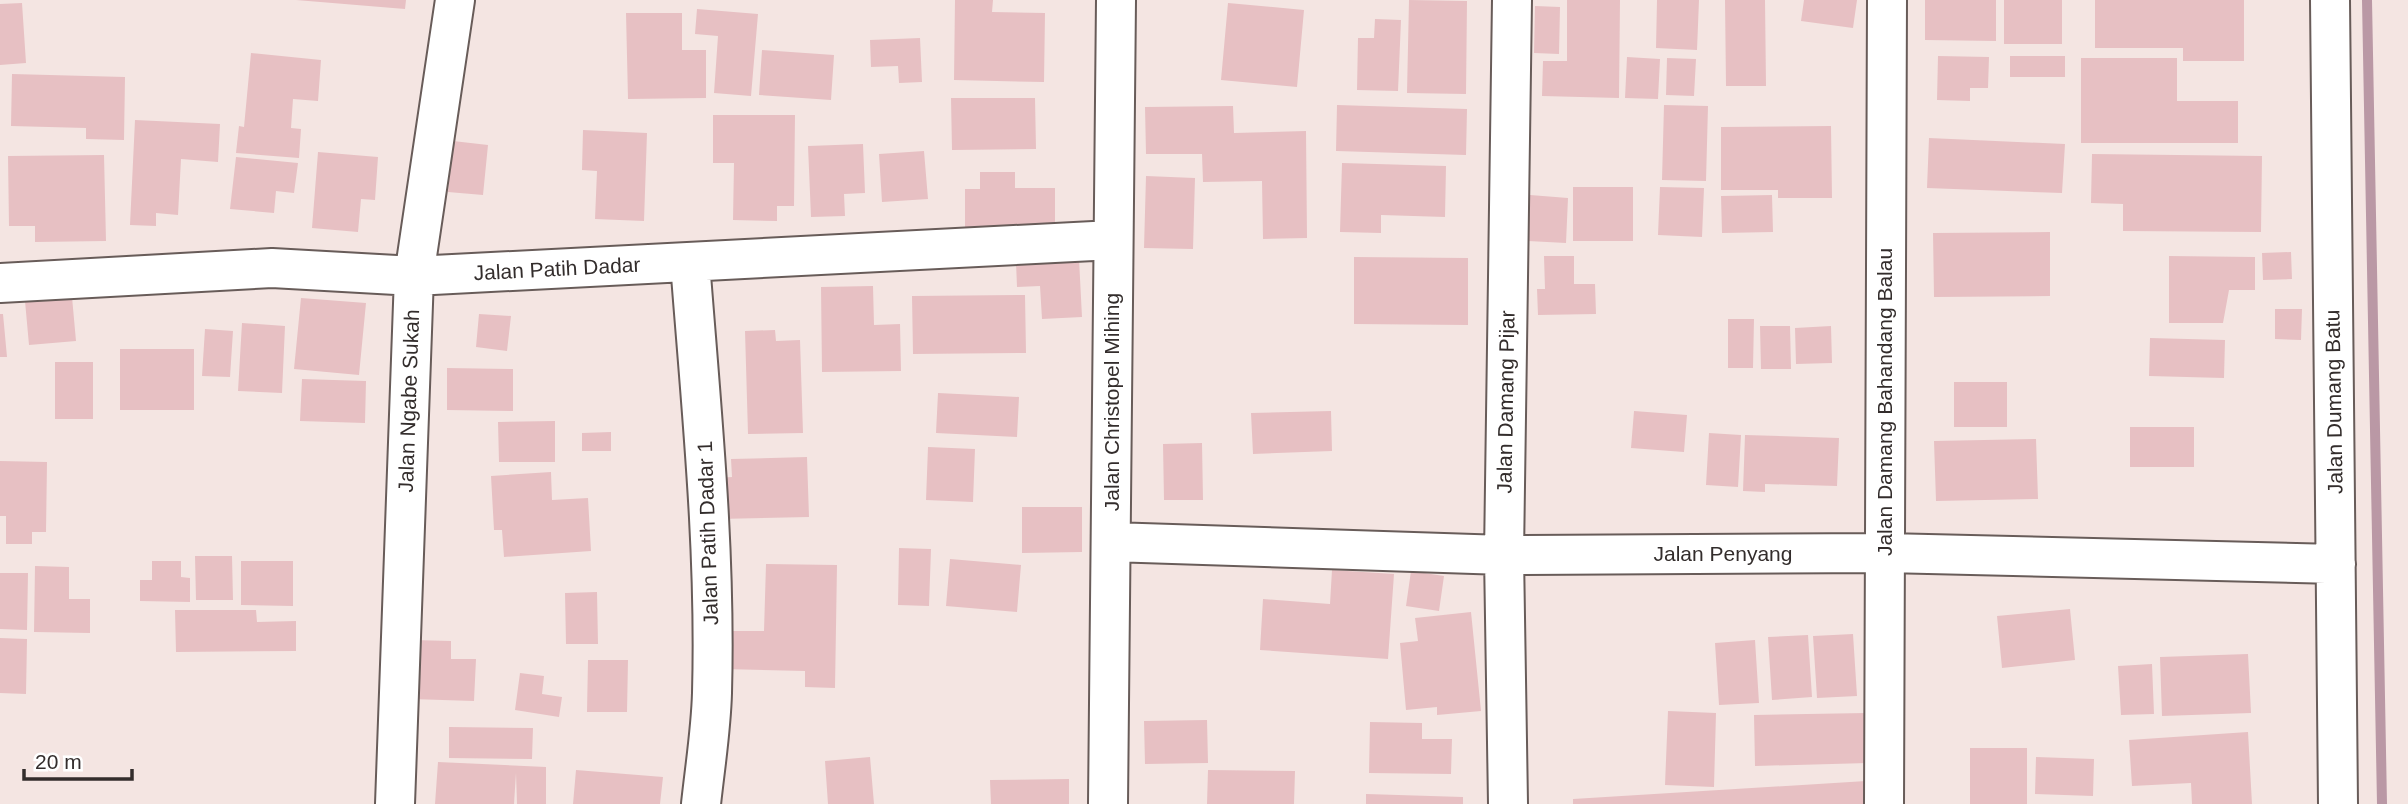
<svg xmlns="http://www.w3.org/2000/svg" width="2408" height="804" viewBox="0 0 2408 804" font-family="Arial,sans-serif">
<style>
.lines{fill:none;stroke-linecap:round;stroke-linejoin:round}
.stream{stroke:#ba98a5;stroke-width:10}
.building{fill:#e7c0c3}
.minor-casing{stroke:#685c59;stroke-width:42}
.minor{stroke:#fff;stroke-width:38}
.labels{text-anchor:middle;stroke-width:5;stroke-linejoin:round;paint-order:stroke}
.street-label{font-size:21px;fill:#332d2c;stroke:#fff}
</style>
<rect width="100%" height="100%" fill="#f4e5e2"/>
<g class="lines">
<path class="stream" d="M2367 0 2382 804"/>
</g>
<path class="building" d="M296 0H406L405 9Z
M955 0H993L992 12 1045 13 1044 82 954 80Z
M1409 0 1467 1 1466 94 1407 93Z
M1567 0H1620L1619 98 1542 96 1543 61H1567Z
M1657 0H1699L1697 50 1656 48Z
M1725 0H1765L1766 86H1726Z
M1804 0H1857L1853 28 1801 21Z
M1925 0H1996V41L1925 40Z
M2004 0H2062V44H2004Z
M2095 0H2244V61H2183V48H2095Z
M22 3 26 63 0 65V4Z
M1228 3 1304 10 1297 87 1221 80Z
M1535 6 1560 7 1559 54 1534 53Z
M697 9 758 14 751 96 714 93 718 36 695 34Z
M626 13H682V50H706V98L628 99Z
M1375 19 1401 20 1398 91 1357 90 1358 38H1374Z
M920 38 922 82 899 83 898 66 871 67 870 40Z
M762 50 834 55 831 100 759 95Z
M251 53 321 60 318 101 293 99 291 128 301 129 299 158 236 153 239 126 244 127Z
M1938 56 1989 57 1988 88H1970V101L1937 100Z
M2010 56H2065V77H2010Z
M1627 57 1660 59 1658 99 1625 98Z
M1667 58 1696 59 1694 96 1666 95Z
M2081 58H2177V101H2238V143H2081Z
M12 74 125 77 124 140 86 139V128L11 126Z
M951 98H1035L1036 149 952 150Z
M1337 105 1467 109 1466 155 1336 151Z
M1664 105 1708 106 1706 181 1662 180Z
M1233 106 1234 133 1306 131 1307 238 1263 239 1262 181 1203 182 1202 154H1146L1145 107Z
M713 115H795L794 206H777V221L733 220 734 163H713Z
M135 120 220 124 218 162 181 159 178 215 156 213V226L130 225Z
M1831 126 1832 198H1778V190H1721V127Z
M583 130 647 133 644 221 595 219 597 171 582 170Z
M1929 138 2065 144 2062 193 1927 188Z
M453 141 488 145 483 195 448 192Z
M863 144 865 193 844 194 845 216 811 217 808 146Z
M924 151 928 199 882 202 879 154Z
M318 152 378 157 375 200 361 199 358 232 312 228Z
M2092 154 2262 156 2261 232 2123 231V204L2091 203Z
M104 155 106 241 35 242V226H9L8 156Z
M236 157 298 163 294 193 276 191 274 213 230 209Z
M1342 163 1446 166 1445 217 1381 215V233L1340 232Z
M980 172H1015V188H1055V233H965V189H980Z
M1146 176 1195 178 1193 249 1144 248Z
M1573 187H1633V241H1573Z
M1660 187 1704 188 1702 237 1658 235Z
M1530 195 1568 198 1566 243 1528 241Z
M1772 195 1773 232 1722 233 1721 196Z
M2050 232V296L1934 297 1933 233Z
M2291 252 2292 279 2263 280 2262 253Z
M1544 256H1574V284H1595L1596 314 1538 315 1537 289H1545Z
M2169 256 2255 257V290H2229L2223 323H2169Z
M1354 257 1468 258V325L1354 324Z
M1079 259 1082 317 1042 319 1040 286 1017 287 1016 262Z
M71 286 76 341 29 345 24 290Z
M873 286 874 325 900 324 901 371 822 372 821 287Z
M1025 295 1026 353 913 354 912 296Z
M301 298 366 303 359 375 294 369Z
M2275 309H2302L2301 340 2275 339Z
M0 314H3L7 357H0Z
M479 314 511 316 507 351 476 347Z
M1728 319H1754L1753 368H1728Z
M242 323 285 326 282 393 238 391Z
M1760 326H1790L1791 369H1761Z
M1831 326 1832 363 1796 364 1795 328Z
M205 329 233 331 230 377 202 376Z
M775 330 776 341 800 340 803 433 748 434 745 331Z
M2150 338 2225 340 2224 378 2149 376Z
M120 349H194V410H120Z
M55 362H93V419H55Z
M447 368 513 369V411L447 410Z
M302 379 366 381 365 423 300 421Z
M1954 382H2007V427H1954Z
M938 393 1019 397 1017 437 936 433Z
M1331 411 1332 451 1253 454 1251 413Z
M1634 411 1687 415 1684 452 1631 448Z
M555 421V462H499L498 422Z
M2130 427H2194V467H2130Z
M611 432V451H582V433Z
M1709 433 1741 435 1738 487 1706 485Z
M1745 435 1839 438 1837 486 1765 484V492L1743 491Z
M2036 439 2038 499 1936 501 1934 441Z
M1202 443 1203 500H1164L1163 444Z
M928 447 975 449 973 502 926 500Z
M807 457 809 517 718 519 716 478 732 477 731 459Z
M0 461 47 462 46 532H32V544H6V516H0Z
M551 472 552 500 588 498 591 551 504 557 502 530H494L491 476Z
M1022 507H1082V552L1022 553Z
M899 548 931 549 929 606 898 605Z
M195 556H232L233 600H196Z
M950 559 1021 565 1017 612 946 606Z
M152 561H181V577L190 578V602L140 601V580H152Z
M241 561H293V606L241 605Z
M766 564 837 565 835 688 805 687V671L723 669 724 631H764Z
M35 566 69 567V599H90V633L34 632Z
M1332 570 1394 574 1388 659 1260 650 1263 599 1330 604Z
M1411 571 1444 576 1439 611 1406 606Z
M0 573H28L27 630 0 629Z
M597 592 598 644H566L565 593Z
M2070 609 2075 660 2002 668 1997 616Z
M175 610H256L257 622 296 621V651L176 652Z
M1471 612 1481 711 1437 715V707L1406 710 1400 643 1418 641 1415 618Z
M1853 634 1857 696 1817 698 1813 636Z
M1808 635 1812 697 1772 700 1768 637Z
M0 638 27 639 26 694 0 693Z
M413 640 451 641V659H476L474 701 411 699Z
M1755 640 1759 703 1719 705 1715 643Z
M2248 654 2251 713 2162 716 2160 657Z
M588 660H628L627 712H587Z
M2152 664 2154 714 2121 715 2118 666Z
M520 673 544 676 542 694 562 697 559 717 515 710Z
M1668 711 1716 713 1714 787 1665 785Z
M1866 713 1868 763 1755 766 1754 715Z
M1207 720 1208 763 1145 764 1144 721Z
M1370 722 1422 723V739H1452L1451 774 1369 773Z
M449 727 533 728 532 759 449 758Z
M2248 732 2252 804H2192L2191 783 2132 786 2129 740Z
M1970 748H2027V804H1970Z
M870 757 874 804H828L825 761Z
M2036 757 2094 759 2093 796 2035 794Z
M438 762 546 767V804H517L516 773 514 804H435Z
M576 770 663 777 660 804H573Z
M1208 770 1295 771 1294 804H1207Z
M1069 779V804H991L990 780Z
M1866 781 1867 804H1573V799Z
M1366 794 1463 797V804H1366Z"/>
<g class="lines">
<g class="minor-casing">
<path id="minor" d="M2330 0 2338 804
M690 262C701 406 716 549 712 693 711 730 705 767 701 804
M0 283 272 268 414 276 1113 240
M1111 542 1504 555 1886 553 2336 564
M395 804 414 276 455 0
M1108 804 1116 0
M1508 804 1504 555 1512 0
M1884 804 1887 0"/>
</g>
<use href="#minor" class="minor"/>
</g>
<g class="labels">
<g class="street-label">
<text transform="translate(557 269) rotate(-3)" y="7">Jalan Patih Dadar</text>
<text transform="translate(409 401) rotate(-88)" y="7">Jalan Ngabe Sukah</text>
<text transform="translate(1112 402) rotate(-90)" y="7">Jalan Christopel Mihing</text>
<text transform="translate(1506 402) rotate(-89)" y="7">Jalan Damang Pijar</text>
<text transform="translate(1885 402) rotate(-90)" y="7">Jalan Damang Bahandang Balau</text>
<text transform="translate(2334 402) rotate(-91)" y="7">Jalan Dumang Batu</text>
<text transform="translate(708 533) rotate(-92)" y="7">Jalan Patih Dadar 1</text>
<text x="1723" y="561">Jalan Penyang</text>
</g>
</g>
<path d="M24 769v10h108v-10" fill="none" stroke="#332d2c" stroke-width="3.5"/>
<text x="35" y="769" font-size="21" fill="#332d2c" stroke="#ffffff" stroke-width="5" paint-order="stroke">20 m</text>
</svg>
